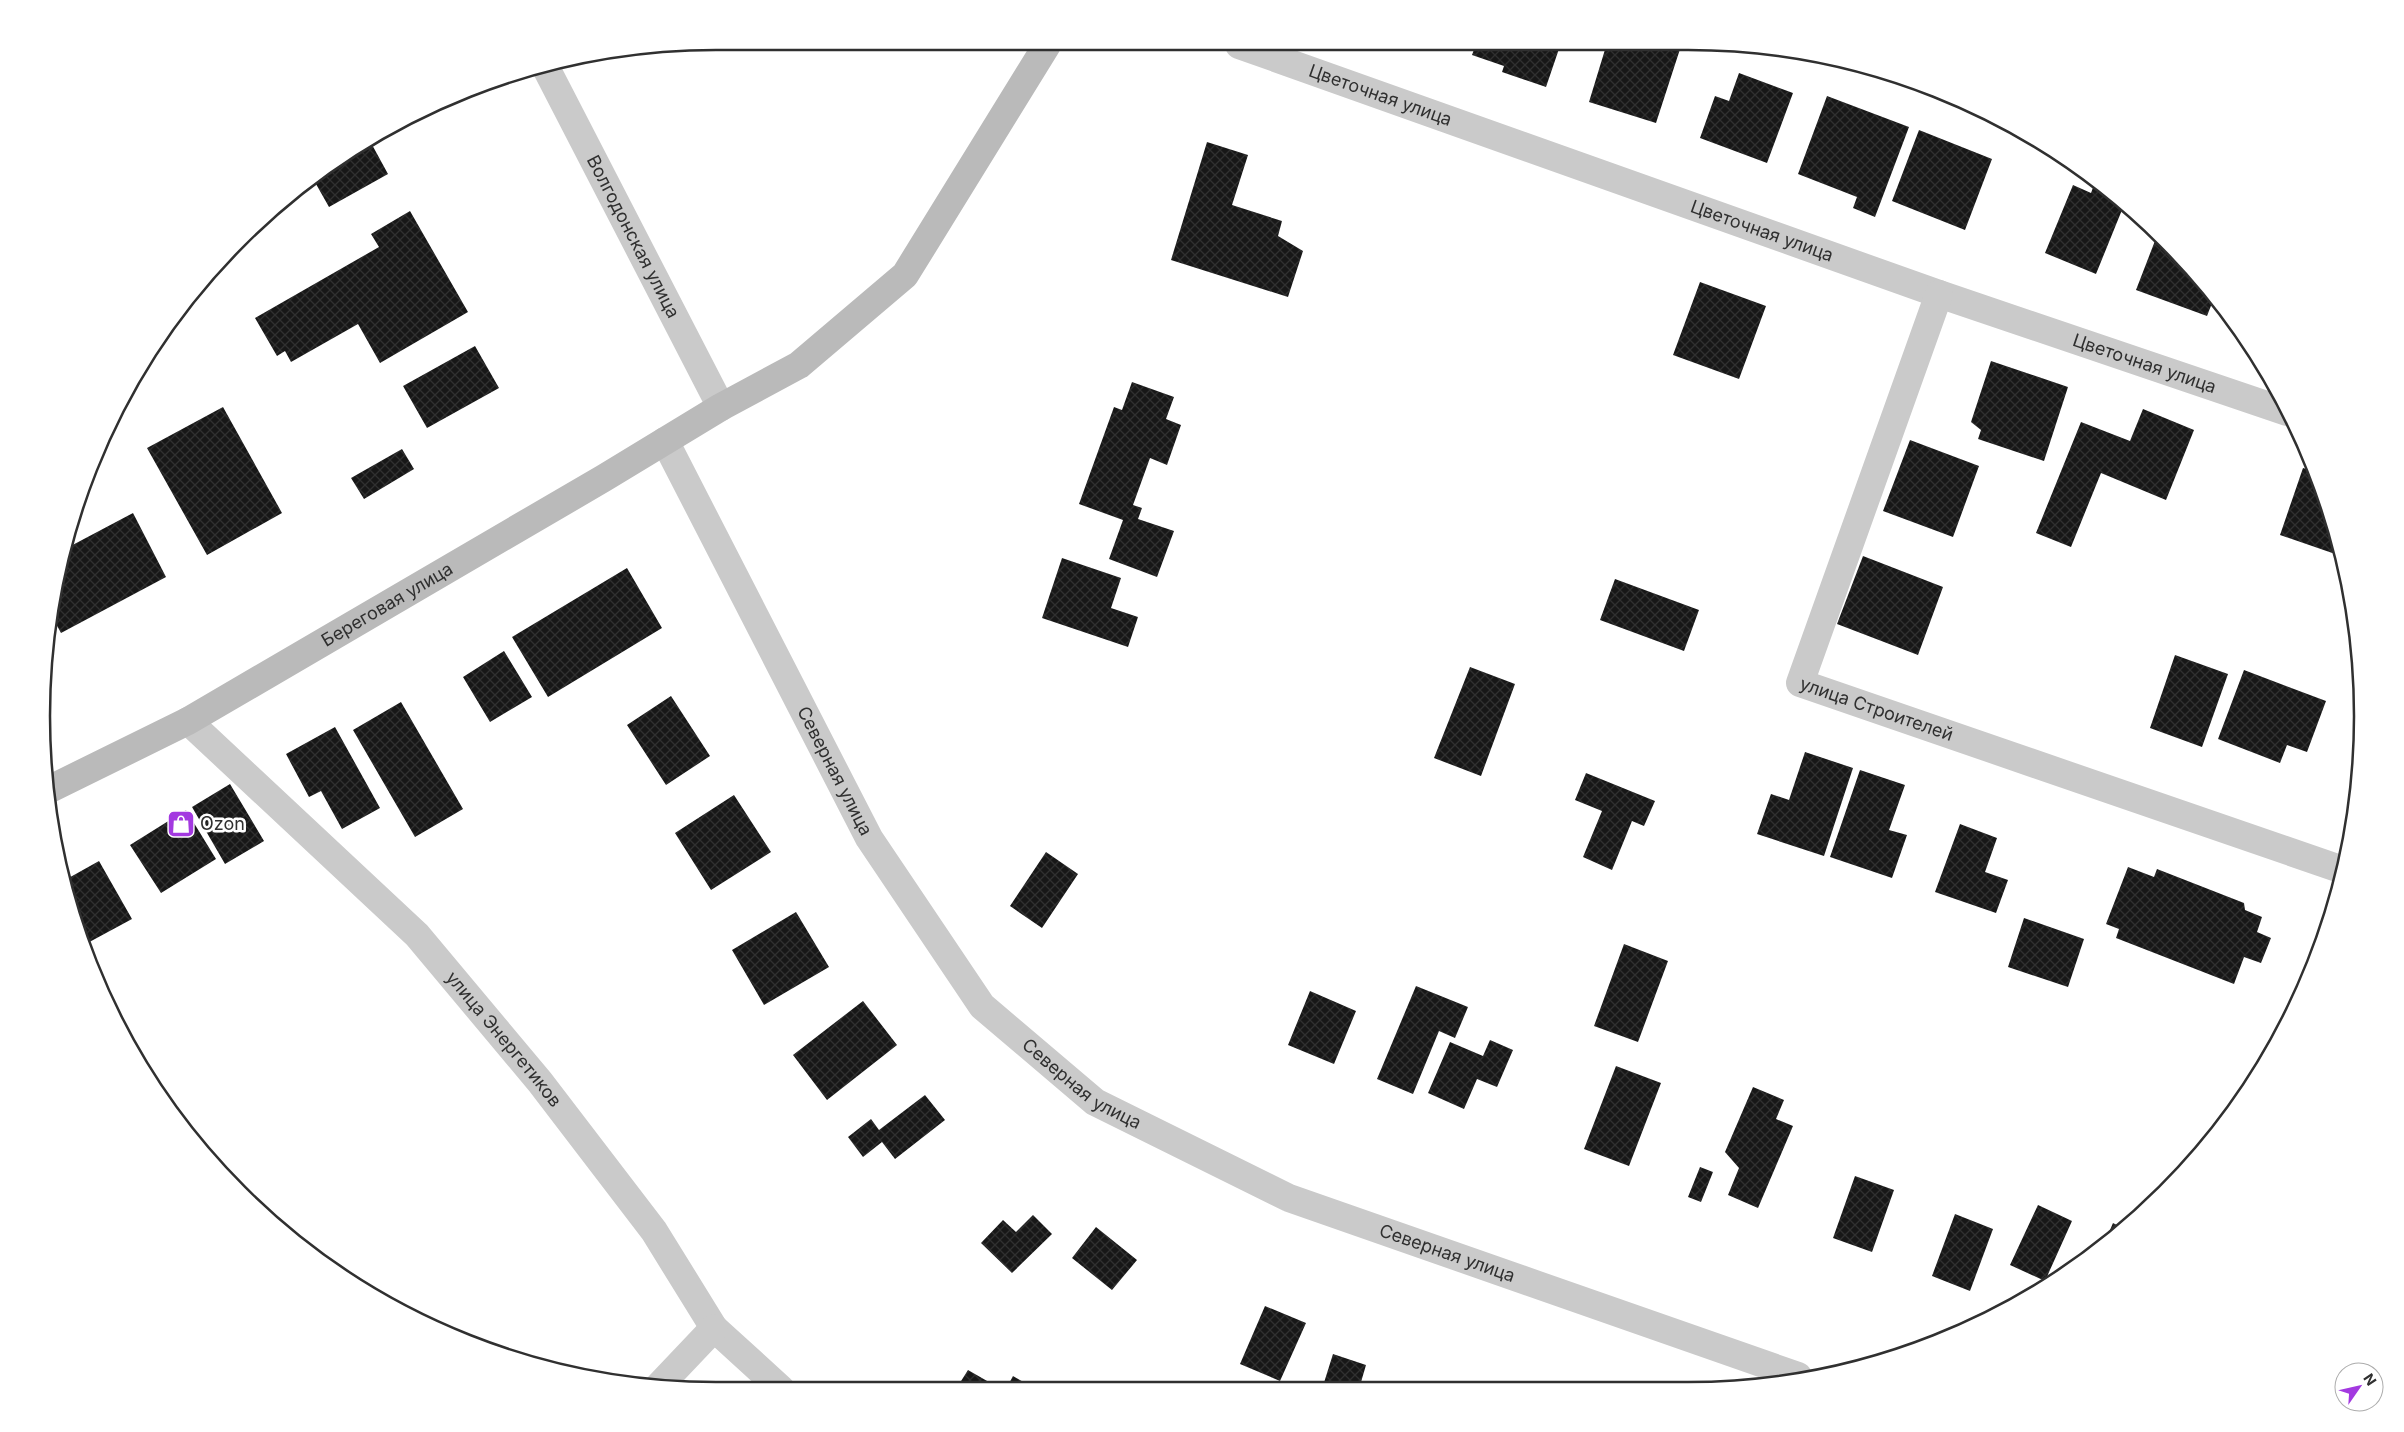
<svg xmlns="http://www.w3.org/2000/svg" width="2404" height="1432" viewBox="0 0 2404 1432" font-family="Inter,sans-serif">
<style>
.building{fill:url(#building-cross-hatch)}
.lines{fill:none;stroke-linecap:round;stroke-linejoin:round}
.minor{stroke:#cacaca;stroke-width:28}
.secondary{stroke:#bababa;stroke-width:28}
.labels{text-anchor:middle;stroke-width:5;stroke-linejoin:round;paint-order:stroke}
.street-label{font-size:18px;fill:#303030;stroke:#fff}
.poi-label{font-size:18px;fill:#303030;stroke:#fff;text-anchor:start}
.rim{fill:none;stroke:#303030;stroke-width:2.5}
</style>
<defs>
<pattern id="building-cross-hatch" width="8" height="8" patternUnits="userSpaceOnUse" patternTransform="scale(1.25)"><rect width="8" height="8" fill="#171717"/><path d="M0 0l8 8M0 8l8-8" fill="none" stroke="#303030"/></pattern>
</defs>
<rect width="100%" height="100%" fill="#fff"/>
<path class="building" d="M1561 43 1546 87 1502 72 1504 66 1472 55 1476 44Z
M1607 43H1682L1656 123 1589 102Z
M1739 73 1793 93 1767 163 1700 138 1715 96 1729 101Z
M1827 96 1909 127 1875 217 1853 208 1857 197 1798 174Z
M1919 130 1992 159 1965 230 1892 201Z
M370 141 388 174 329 207 312 177Z
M1207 142 1248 155 1232 205 1282 221 1278 236 1303 251 1288 297 1171 260Z
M2095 182 2124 205 2096 274 2045 253 2073 185 2091 193Z
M410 211 468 312 380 363 358 324 291 362 285 351 277 356 255 318 379 247 371 234Z
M2158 233 2165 239 2214 298 2207 316 2136 290Z
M1700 282 1766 306 1739 379 1673 355Z
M475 346 499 388 427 428 403 386Z
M1991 361 2068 387 2044 461 1978 439 1981 430 1971 422Z
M1132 382 1174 397 1166 419 1181 425 1167 465 1150 458 1133 505 1142 508 1138 519 1174 531 1157 577 1109 559 1123 520 1079 504 1114 407 1122 410Z
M223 407 282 513 207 555 147 448Z
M2143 409 2194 430 2166 500 2101 473 2071 547 2036 533 2081 422 2130 441Z
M1910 440 1979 466 1953 537 1883 511Z
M402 449 414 469 364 499 351 478Z
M2303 468 2316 472 2341 556 2280 535Z
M133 513 166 577 61 633 50 613 65 549Z
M1863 556 1943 587 1918 655 1837 624Z
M1062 558 1121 578 1111 608 1138 617 1128 647 1042 618Z
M627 568 662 628 548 697 512 637Z
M1615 579 1699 610 1684 651 1600 620Z
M504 651 532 697 490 722 463 677Z
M2175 655 2228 674 2202 747 2150 728Z
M1470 667 1515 684 1481 776 1434 758Z
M2244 670 2326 701 2307 752 2287 745 2280 763 2218 739Z
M671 696 710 756 666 785 627 725Z
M401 702 463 809 415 837 353 730Z
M335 727 380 808 342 829 321 791 309 797 286 754Z
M1805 752 1853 768 1824 856 1757 834 1771 794 1789 800Z
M1860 770 1905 785 1889 830 1907 835 1892 878 1830 857Z
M1586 773 1655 801 1644 826 1632 821 1612 870 1583 857 1602 811 1575 800Z
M230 784 264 841 225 864 192 807Z
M734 795 771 852 711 890 675 833Z
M186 810 216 859 161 893 130 845Z
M1960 824 1997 838 1985 872 2008 880 1996 913 1935 892Z
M1046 852 1078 874 1042 928 1010 906Z
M99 861 132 919 82 946 77 933 65 880Z
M2128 867 2154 877 2157 869 2244 903 2245 910 2262 917 2257 932 2271 938 2261 963 2244 957 2234 984 2116 938 2119 929 2106 924Z
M796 912 829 967 764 1005 732 950Z
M2024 918 2084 939 2068 987 2008 967Z
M1624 944 1668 961 1638 1042 1594 1026Z
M1416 986 1468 1007 1455 1038 1439 1031 1413 1094 1377 1079Z
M1310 991 1356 1011 1334 1064 1288 1045Z
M863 1001 897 1045 827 1100 793 1055Z
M1490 1040 1513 1050 1497 1087 1477 1079 1464 1109 1428 1093 1450 1042 1483 1056Z
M1616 1066 1661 1083 1629 1166 1584 1149Z
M1753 1087 1784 1100 1776 1119 1793 1126 1758 1208 1728 1195 1739 1168 1725 1152Z
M925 1095 945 1120 895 1159 882 1142 863 1157 848 1137 871 1119 879 1130Z
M1700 1167 1713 1172 1701 1202 1688 1197Z
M1855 1176 1894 1190 1872 1252 1833 1238Z
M2038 1205 2072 1221 2045 1281 2010 1265Z
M1955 1214 1993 1229 1970 1291 1932 1276Z
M1033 1215 1052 1234 1012 1273 981 1243 1003 1220 1016 1232Z
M2113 1223 2125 1229 2104 1244Z
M1096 1227 1137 1260 1112 1290 1072 1258Z
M1265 1306 1306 1323 1280 1381 1240 1364Z
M1333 1354 1366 1365 1359 1389H1322Z
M968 1370 1001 1389H956Z
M1013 1376 1032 1387 1030 1389H1006Z"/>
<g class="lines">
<g class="minor">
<path id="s1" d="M1239 45 1939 294 2287 412"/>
<path id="s2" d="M545 66 721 407"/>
<path id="s3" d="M1939 294 1800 683 2343 870"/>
<path id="s4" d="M665 441 869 838 982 1006 1095 1102 1289 1198 1798 1376"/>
<path id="s5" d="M188 721 417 935 540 1082 654 1231 714 1328 781 1389"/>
<path d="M658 1387 714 1328"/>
</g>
<path class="secondary" id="s6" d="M46 791 188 721 604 478 721 407 799 365 905 275 1047 45"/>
</g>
<defs>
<g id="shop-square" transform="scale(1.4375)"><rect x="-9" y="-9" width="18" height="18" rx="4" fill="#a339e0" stroke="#fff"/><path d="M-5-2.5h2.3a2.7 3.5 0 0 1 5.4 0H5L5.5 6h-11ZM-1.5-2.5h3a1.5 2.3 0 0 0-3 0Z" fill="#fff"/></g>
</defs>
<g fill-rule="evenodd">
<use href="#shop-square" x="181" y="824"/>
</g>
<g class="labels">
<g class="street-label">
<text dy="6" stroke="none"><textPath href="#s1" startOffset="150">Цветочная улица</textPath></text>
<text dy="6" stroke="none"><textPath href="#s1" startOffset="555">Цветочная улица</textPath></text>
<text dy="6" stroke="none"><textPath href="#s2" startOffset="192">Волгодонская улица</textPath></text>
<text dy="6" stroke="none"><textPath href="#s1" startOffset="960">Цветочная улица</textPath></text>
<text dy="6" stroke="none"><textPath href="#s6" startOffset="389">Береговая улица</textPath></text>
<text dy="6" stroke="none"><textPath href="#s3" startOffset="494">улица Строителей</textPath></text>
<text dy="6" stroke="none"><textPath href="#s4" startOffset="371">Северная улица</textPath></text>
<text dy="6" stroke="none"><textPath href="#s5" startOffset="449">улица Энергетиков</textPath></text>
<text dy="6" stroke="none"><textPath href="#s4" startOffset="776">Северная улица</textPath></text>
<text dy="6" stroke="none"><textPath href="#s4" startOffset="1181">Северная улица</textPath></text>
</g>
<g class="poi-label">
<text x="200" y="830">Ozon</text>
</g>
</g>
<path d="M0 0H2404V1432H0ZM716 50H1688A666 666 0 0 1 2354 716V716A666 666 0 0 1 1688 1382H716A666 666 0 0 1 50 716V716A666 666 0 0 1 716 50Z" fill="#fff" fill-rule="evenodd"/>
<path class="rim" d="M716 50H1688A666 666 0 0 1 2354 716V716A666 666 0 0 1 1688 1382H716A666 666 0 0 1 50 716V716A666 666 0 0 1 716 50Z"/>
<g transform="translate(2359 1387) rotate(56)"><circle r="24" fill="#ffffff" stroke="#acacac"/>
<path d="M0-4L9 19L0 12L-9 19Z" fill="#a339e0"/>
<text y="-8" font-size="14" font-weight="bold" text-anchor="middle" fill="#303030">N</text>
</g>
</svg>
